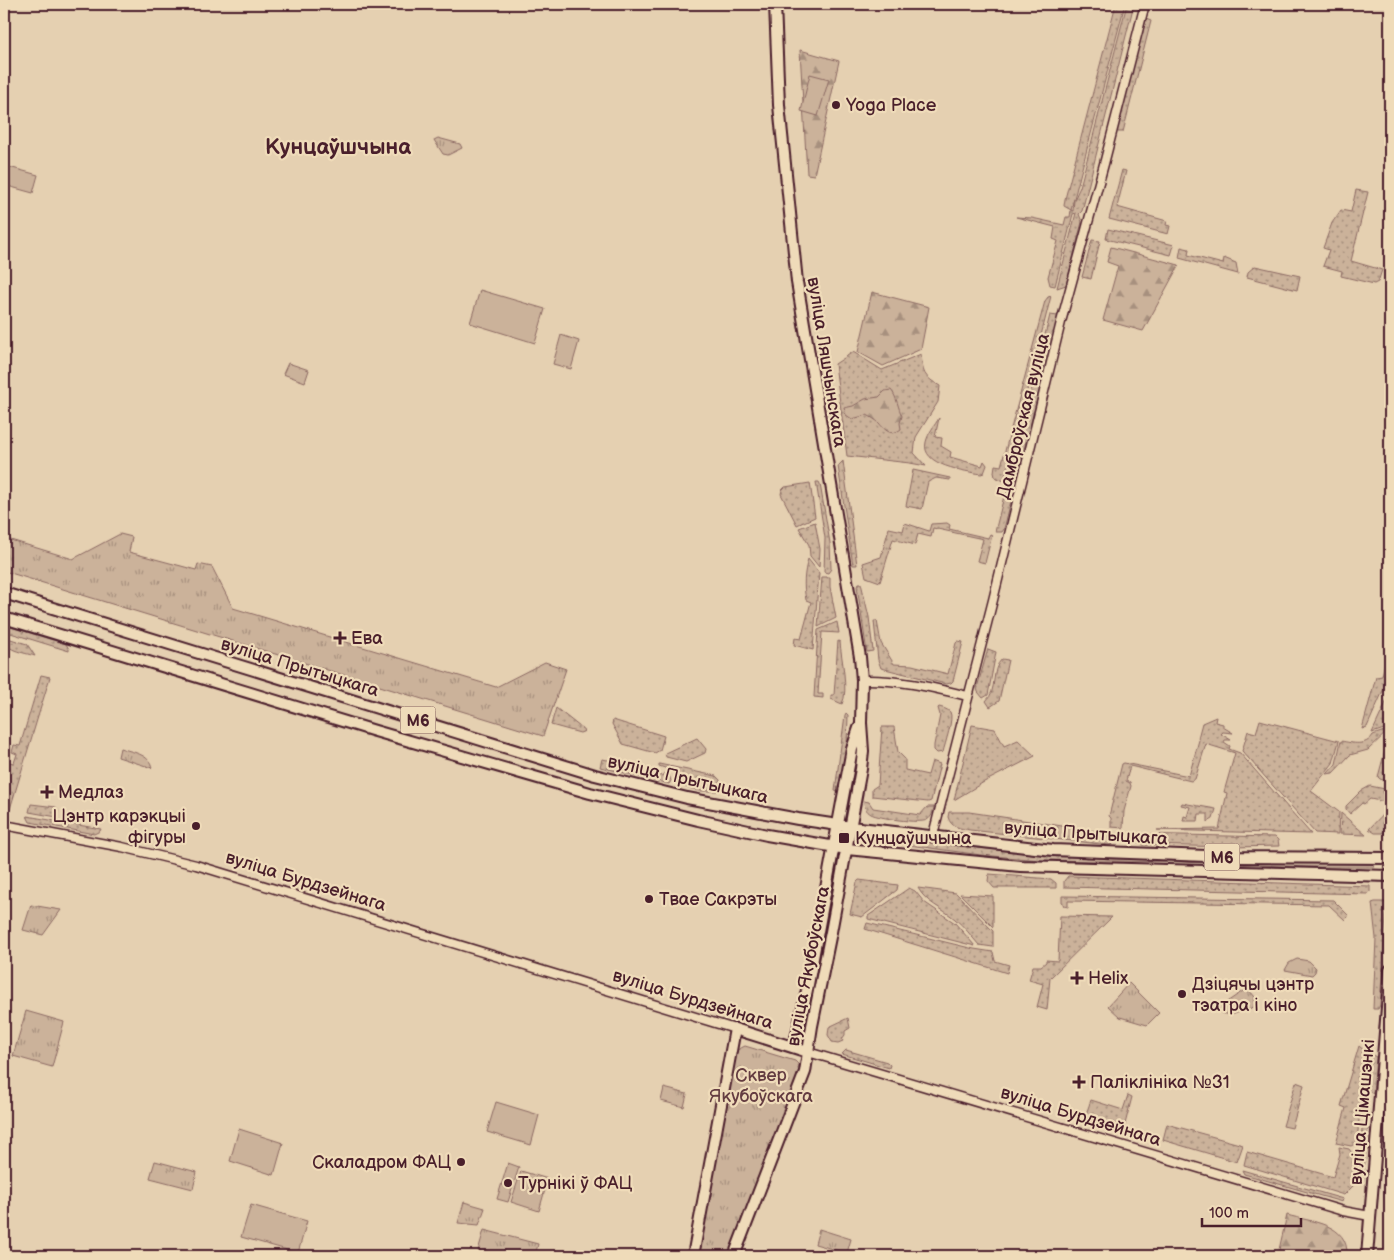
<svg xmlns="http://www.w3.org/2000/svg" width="1394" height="1260" viewBox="0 0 1394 1260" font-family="'Balsamiq Sans',sans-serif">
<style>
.grass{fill:url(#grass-dots);stroke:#8a6862}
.forest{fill:url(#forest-firs);stroke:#8a6862}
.park{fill:url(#park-tufts);stroke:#8a6862}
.pitch{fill:#cbb29a;stroke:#8a6862}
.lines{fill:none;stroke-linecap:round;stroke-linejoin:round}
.minor-casing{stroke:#4a1f2b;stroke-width:11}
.major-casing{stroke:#4a1f2b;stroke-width:14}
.minor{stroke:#efdbb9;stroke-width:8}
.major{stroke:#efdbb9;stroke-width:10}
.poi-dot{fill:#4a1f2b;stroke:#efdbb9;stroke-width:2}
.labels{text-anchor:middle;stroke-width:4.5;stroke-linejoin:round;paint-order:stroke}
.shield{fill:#efdbb9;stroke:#7c5756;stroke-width:1}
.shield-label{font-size:16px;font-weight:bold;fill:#4a1f2b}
.poi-label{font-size:18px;fill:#4a1f2b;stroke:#efdbb9;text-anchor:start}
.street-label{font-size:18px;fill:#4a1f2b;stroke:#efdbb9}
.park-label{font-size:18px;fill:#643c41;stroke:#efdbb9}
.district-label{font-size:22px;font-weight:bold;fill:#4a1f2b;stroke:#efdbb9}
</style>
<defs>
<pattern id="grass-dots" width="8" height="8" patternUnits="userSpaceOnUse" patternTransform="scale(1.25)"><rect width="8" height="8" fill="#cbb29a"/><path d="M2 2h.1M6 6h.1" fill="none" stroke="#a7907e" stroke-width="1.8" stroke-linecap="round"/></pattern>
<pattern id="forest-firs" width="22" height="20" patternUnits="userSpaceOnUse" patternTransform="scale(1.25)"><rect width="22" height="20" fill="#cbb29a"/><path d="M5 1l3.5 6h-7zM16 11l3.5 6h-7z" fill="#a7907e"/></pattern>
<pattern id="park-tufts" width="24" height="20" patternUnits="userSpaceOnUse" patternTransform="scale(1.25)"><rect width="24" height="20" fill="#cbb29a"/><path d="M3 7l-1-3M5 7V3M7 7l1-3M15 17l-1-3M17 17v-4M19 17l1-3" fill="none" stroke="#a7907e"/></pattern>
</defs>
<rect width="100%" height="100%" fill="#e5d0b1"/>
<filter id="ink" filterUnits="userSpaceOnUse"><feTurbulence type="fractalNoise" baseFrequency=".02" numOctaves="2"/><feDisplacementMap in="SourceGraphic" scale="10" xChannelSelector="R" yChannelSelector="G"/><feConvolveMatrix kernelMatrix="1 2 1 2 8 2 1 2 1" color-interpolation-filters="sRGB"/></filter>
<g filter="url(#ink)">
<path class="grass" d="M1116 4H1125L1071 210 1064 206 1065 199Z
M1127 4H1134L1082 211 1079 214 1082 222 1066 285 1057 288 1076 213 1073 214 1055 286 1050 285 1048 277 1058 241 1053 239 1055 227 1016 217 1032 218 1064 225 1066 217H1070L1071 210 1073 211 1074 200 1080 187Z
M1146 19 1151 21 1123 132H1118L1117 130Z
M1122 170 1126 171 1117 207 1167 221 1166 225 1170 226 1168 234 1109 219Z
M1356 190 1368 192 1351 261 1382 270 1378 282 1374 284 1341 276 1342 271 1323 266 1329 250 1323 248 1332 223 1341 210 1351 212Z
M1108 229 1174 245 1171 255 1106 239Z
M1092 240 1100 241 1091 279 1082 277Z
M1181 247 1189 249 1188 255 1223 264 1224 258 1236 263 1238 274 1179 258Z
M1255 266 1300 276 1297 290 1247 277 1248 272Z
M1051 296 1010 458 1004 481 995 477 994 472 995 465 1001 466 1045 301 1048 297Z
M1050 315 1058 316 1016 481 1013 482 1008 481Z
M853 352 882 370 921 354C923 373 923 376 940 386L938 402 916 437 914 453 926 466 910 463 847 456 835 364Z
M939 418 935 437 942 438 941 446 951 452 950 457 982 466 984 461 987 465 984 473 981 474C966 471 920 466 926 442 928 433 935 425 939 418Z
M843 461 857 565H853L838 466Z
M913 470 950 478V480L936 478 928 482 922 509 906 506Z
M816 482H819L820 484 830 543 831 569 828 573 824 572 825 538Z
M810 483 815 517 797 525 781 494 782 490 785 487Z
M1005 492 1010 493 1012 497 1004 529 1002 532H995Z
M815 522 820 549 819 567 810 556 809 545 799 528Z
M905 523 929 531 931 524 947 523 950 525 949 529 988 538 990 534 992 535 985 563 977 561 983 539 933 528 931 537 918 534 915 545 893 539 880 582 866 577 863 563 881 557 889 528 903 531Z
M808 559 819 573 813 650 794 645 795 638 801 639 811 602 806 600C803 585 804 573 808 559Z
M822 577H830V587L836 618 818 627Z
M859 583H861L869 617 873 651 867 652 857 586Z
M874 621H877L881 643 894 664 912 665 948 674 956 643 958 641 963 642 953 681 951 683 946 684 881 668 878 660Z
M837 622 839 633 822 632 818 694H823V698L814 697 818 630Z
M4 625 66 644 69 649V651L4 631Z
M4 637 27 644 35 656C23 652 4 651 4 637Z
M1390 639V675L1367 727 1362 729 1376 677 1382 676Z
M838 641 840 642C841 657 849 691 842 704L831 699V695H834Z
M988 649 996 652 988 695 983 698 978 692 977 688Z
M1002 659 1008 660 999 701 990 707 986 701C998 690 990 670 1002 659Z
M41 675 50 677 10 809 4 808V777L8 762 14 763 17 754 12 752 14 745 20 746Z
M1390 694V727L1372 733Z
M939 707C943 708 947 709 950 712 954 718 945 744 943 752L937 753 934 750V745L940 715 938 708Z
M556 708 585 731 580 733 551 725Z
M846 713 848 715 847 747 839 792 835 791 845 715Z
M1216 717 1215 722 1223 724V727L1233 733 1223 732 1221 734 1231 740H1225L1224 742 1230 746 1229 749 1240 753 1311 834 1157 830 1219 829 1227 793 1224 792 1235 753 1206 744 1195 779 1191 781 1130 766 1126 781 1130 783 1131 786 1124 811 1123 828 1111 827V818L1109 816 1122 764 1124 763 1189 776 1199 740 1198 738 1202 723Z
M613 720 664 736 660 750 655 753 623 744 612 724Z
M1260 720 1339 741 1333 763 1311 791 1339 812 1338 834 1315 833 1242 751 1248 731 1256 733Z
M972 725 995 729 1004 746 1018 740 1035 756 984 782 954 800Z
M882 727H894L898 752 905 759V770L928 775 932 761 940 764 931 801 928 802 872 796V789L878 785Z
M1390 729 1368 750 1350 755 1333 773 1327 774 1336 764 1341 741C1353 743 1366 747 1373 735Z
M697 738 706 749 705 753 686 762 666 757 665 753Z
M1390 742V782L1380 779 1378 777 1386 747Z
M602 759 613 761V765L662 776 664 773 669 775 671 781 669 784 600 767Z
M659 764 716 776 720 780 717 791H700L682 786 674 771 659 766Z
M1370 786 1390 790V803L1370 799 1364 804 1362 803 1350 814 1346 809V806L1361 791Z
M864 801 869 802 873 808 920 815 927 807H934C933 812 932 817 927 820 920 824 878 818 871 814 866 811 864 807 864 801Z
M1182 803 1216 809 1213 819 1208 822V814H1199L1198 821H1183L1184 816 1187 817 1190 807 1181 805Z
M31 804 56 807 58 810 57 817 29 812Z
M1386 811H1390V833H1375L1369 829Z
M949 812H969L1122 835 1119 841 1110 845 970 830C960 828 951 828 948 817Z
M1341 813 1366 835 1340 834Z
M27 816 101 829 100 831 94 834 30 822Z
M868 834H875L969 847 1054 856 1113 859 1373 863 1374 867H1309L1181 862 1040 860 981 855 872 840 868 839Z
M1133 834 1275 837 1278 840 1279 846 1233 847 1143 845 1134 839Z
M989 874 1051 879 1056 883V888H994L988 881Z
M1068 876 1370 886V892L1368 894 1064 887V881Z
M859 880 898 885 897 890 862 917 850 914 857 882Z
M909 888 915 891 924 902 955 923 975 946 868 919V916Z
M918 888 956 893 993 931V947L979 945C971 936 964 926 955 919 942 908 926 903 918 888Z
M960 894 993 896V927Z
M1062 896 1333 900 1349 916 1345 920 1329 905 1068 901V907L1064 906 1062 902Z
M1375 902H1387L1380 1005 1378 1009H1373L1376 938 1372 903Z
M1060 916 1112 917 1050 978 1047 1010 1037 1007 1043 984 1029 980 1033 966H1041L1046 962V960L1058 961Z
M867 923 974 949 993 952 995 961 1009 965 1007 973 865 929Z
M848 1018 850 1028 845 1031V1035L842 1039 843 1041 838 1043 832 1042 828 1035 829 1027Z
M1359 1046 1365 1051 1357 1143 1351 1146 1336 1143 1346 1108 1341 1106Z
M846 1050 887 1062 890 1065 889 1068 842 1054Z
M1369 1053 1376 1057 1373 1094 1366 1089Z
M1128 1095 1132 1097 1124 1128 1085 1117 1091 1100 1123 1110Z
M1167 1124 1243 1145 1237 1162 1163 1140Z
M1368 1128 1363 1181 1360 1184 1358 1180 1362 1129Z
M1339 1147 1349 1149 1356 1158 1353 1186 1344 1195 1244 1165 1247 1152 1333 1177 1340 1154Z
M1242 1170 1343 1199 1342 1202 1244 1174Z"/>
<path class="forest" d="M800 50 839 61 814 175 807 174Z
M1111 247 1179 265 1143 331 1103 320 1118 266 1107 262Z
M872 292 929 307 921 349 883 366 858 352Z
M891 390C897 397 898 408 902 416L900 423 901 429C891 437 885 430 879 423 876 420 871 417 867 415L852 419 846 415 844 408 853 406 865 399 879 397 885 391Z
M1287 1215C1311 1222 1349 1223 1347 1256H1281L1278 1254Z"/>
<path class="park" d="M438 138 460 144 462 148 448 155 443 154 434 140Z
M120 534 132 537 129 552 196 570 198 564 212 567 233 608 496 687 545 662 566 669 543 736 4 571V538L73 559Z
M120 748C132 752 150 754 152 768L118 757Z
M31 905 61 910 43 935 23 930Z
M1297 959 1309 961 1316 968 1315 972 1312 975 1285 970 1289 963Z
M1129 983 1159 1013 1147 1025 1120 1017 1108 1006Z
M1243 991H1250L1255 997 1254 1007 1231 1015 1221 1013 1220 1011 1221 1006Z
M26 1011 64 1022 52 1067 13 1056Z
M745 1046 795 1061 798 1064 799 1069 784 1116 732 1256H698L736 1055 737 1050Z
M1296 1082 1304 1085 1292 1128 1283 1126Z
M664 1088 687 1094 684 1107 661 1101Z
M155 1161 197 1172 193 1189 150 1178Z
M464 1202 485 1208 479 1225 458 1223Z
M819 1229 851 1239 847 1253 815 1244Z
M484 1230 538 1244 535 1256H498L478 1251Z"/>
<path class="pitch" d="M810 74 829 79 818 116 801 111Z
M9 167 38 175 33 193 4 185Z
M480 290 545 309 535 343 470 323Z
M561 335 579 341 571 369 553 364Z
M288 363 309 370 305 382 283 374Z
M496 1102 539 1115 531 1145 487 1132Z
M239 1129 283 1143 274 1175 230 1161Z
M508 1163 519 1167 508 1202 497 1199Z
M521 1171 548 1179 539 1211 511 1202Z
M251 1205 307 1221 298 1253 241 1237Z"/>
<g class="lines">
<g class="minor-casing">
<path id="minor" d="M862 680C898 679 934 688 968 696
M4 825 122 847 196 865 735 1029
M933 835 993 600 1061 322 1104 164 1145 4
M808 1052 1343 1211 1370 1216"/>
</g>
<g class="major-casing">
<path id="major" d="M4 593 595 775 687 798 798 819 851 827 1053 850 1232 857 1390 858
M4 618 375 731 590 793 698 820 767 835 847 849 1020 866 1390 876
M794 1047 807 990 852 749 859 728
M693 1256 735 1029 808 1052
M734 1256 805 1072 812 1026 831 932 861 769 863 751 861 723 862 680 860 657 797 282 779 105 775 4
M1367 1256 1390 970"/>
</g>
<use href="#minor" class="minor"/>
<use href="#major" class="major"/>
</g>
</g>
<g class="poi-dot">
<circle cx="836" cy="105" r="5"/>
<path d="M337.5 630.5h5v5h5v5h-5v5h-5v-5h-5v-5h5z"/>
<path d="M44.5 784.5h5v5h5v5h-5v5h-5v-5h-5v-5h5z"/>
<circle cx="196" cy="826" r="5"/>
<rect x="838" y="832" width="12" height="12" rx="2.5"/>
<circle cx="649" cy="899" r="5"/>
<path d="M1074.5 970.5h5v5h5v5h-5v5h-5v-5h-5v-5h5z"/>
<circle cx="1182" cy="994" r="5"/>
<path d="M1076.5 1074.5h5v5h5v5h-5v5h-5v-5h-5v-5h5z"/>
<circle cx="461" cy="1162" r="5"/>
<circle cx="508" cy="1183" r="5"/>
</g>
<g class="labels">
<g class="shield">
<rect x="400.5" y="706.5" width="35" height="27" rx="4"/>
<rect x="1204.5" y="843.5" width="35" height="27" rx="4"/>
</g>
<g class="shield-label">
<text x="418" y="726">М6</text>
<text x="1222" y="863">М6</text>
</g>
<g class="poi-label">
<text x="846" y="111">Yoga Place</text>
<text x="351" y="644">Ева</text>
<text x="58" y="798">Медлаз</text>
<text x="186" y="822" text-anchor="end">Цэнтр карэкцыі<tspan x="186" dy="21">фігуры</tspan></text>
<text x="855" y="844">Кунцаўшчына</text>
<text x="659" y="905">Твае Сакрэты</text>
<text x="1088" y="984">Helix</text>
<text x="1192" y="990">Дзіцячы цэнтр<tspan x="1192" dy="21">тэатра і кіно</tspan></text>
<text x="1090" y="1088">Паліклініка №31</text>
<text x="451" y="1168" text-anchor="end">Скаладром ФАЦ</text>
<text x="518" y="1189">Турнікі ў ФАЦ</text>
</g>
<g class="street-label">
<text transform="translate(827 362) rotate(81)" y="6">вуліца Ляшчынскага</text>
<text transform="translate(1023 416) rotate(-76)" y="6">Дамброўская вуліца</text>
<text transform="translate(300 667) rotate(17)" y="6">вуліца Прытыцкага</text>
<text transform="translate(688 779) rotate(13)" y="6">вуліца Прытыцкага</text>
<text transform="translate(1086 833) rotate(4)" y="6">вуліца Прытыцкага</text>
<text transform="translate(306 881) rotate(17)" y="6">вуліца Бурдзейнага</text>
<text transform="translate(808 966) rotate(-79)" y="6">вуліца Якубоўскага</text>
<text transform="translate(693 999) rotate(17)" y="6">вуліца Бурдзейнага</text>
<text transform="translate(1362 1112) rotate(-85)" y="6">вуліца Цімашэнкі</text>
<text transform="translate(1081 1116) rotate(17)" y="6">вуліца Бурдзейнага</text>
</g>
<g class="park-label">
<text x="761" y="1081">Сквер<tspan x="761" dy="21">Якубоўскага</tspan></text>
</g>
<g class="district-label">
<text x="338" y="154">Кунцаўшчына</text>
</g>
</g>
<rect width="1394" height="1260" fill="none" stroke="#efdbb9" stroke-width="20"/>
<rect x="10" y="10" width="1374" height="1240" fill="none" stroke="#4a1f2b" stroke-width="2" filter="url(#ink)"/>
<path d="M1202 1218v8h99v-8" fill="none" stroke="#4a1f2b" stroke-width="2.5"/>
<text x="1209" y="1218" font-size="15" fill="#4a1f2b" stroke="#efdbb9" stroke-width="4" paint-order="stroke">100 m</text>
</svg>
